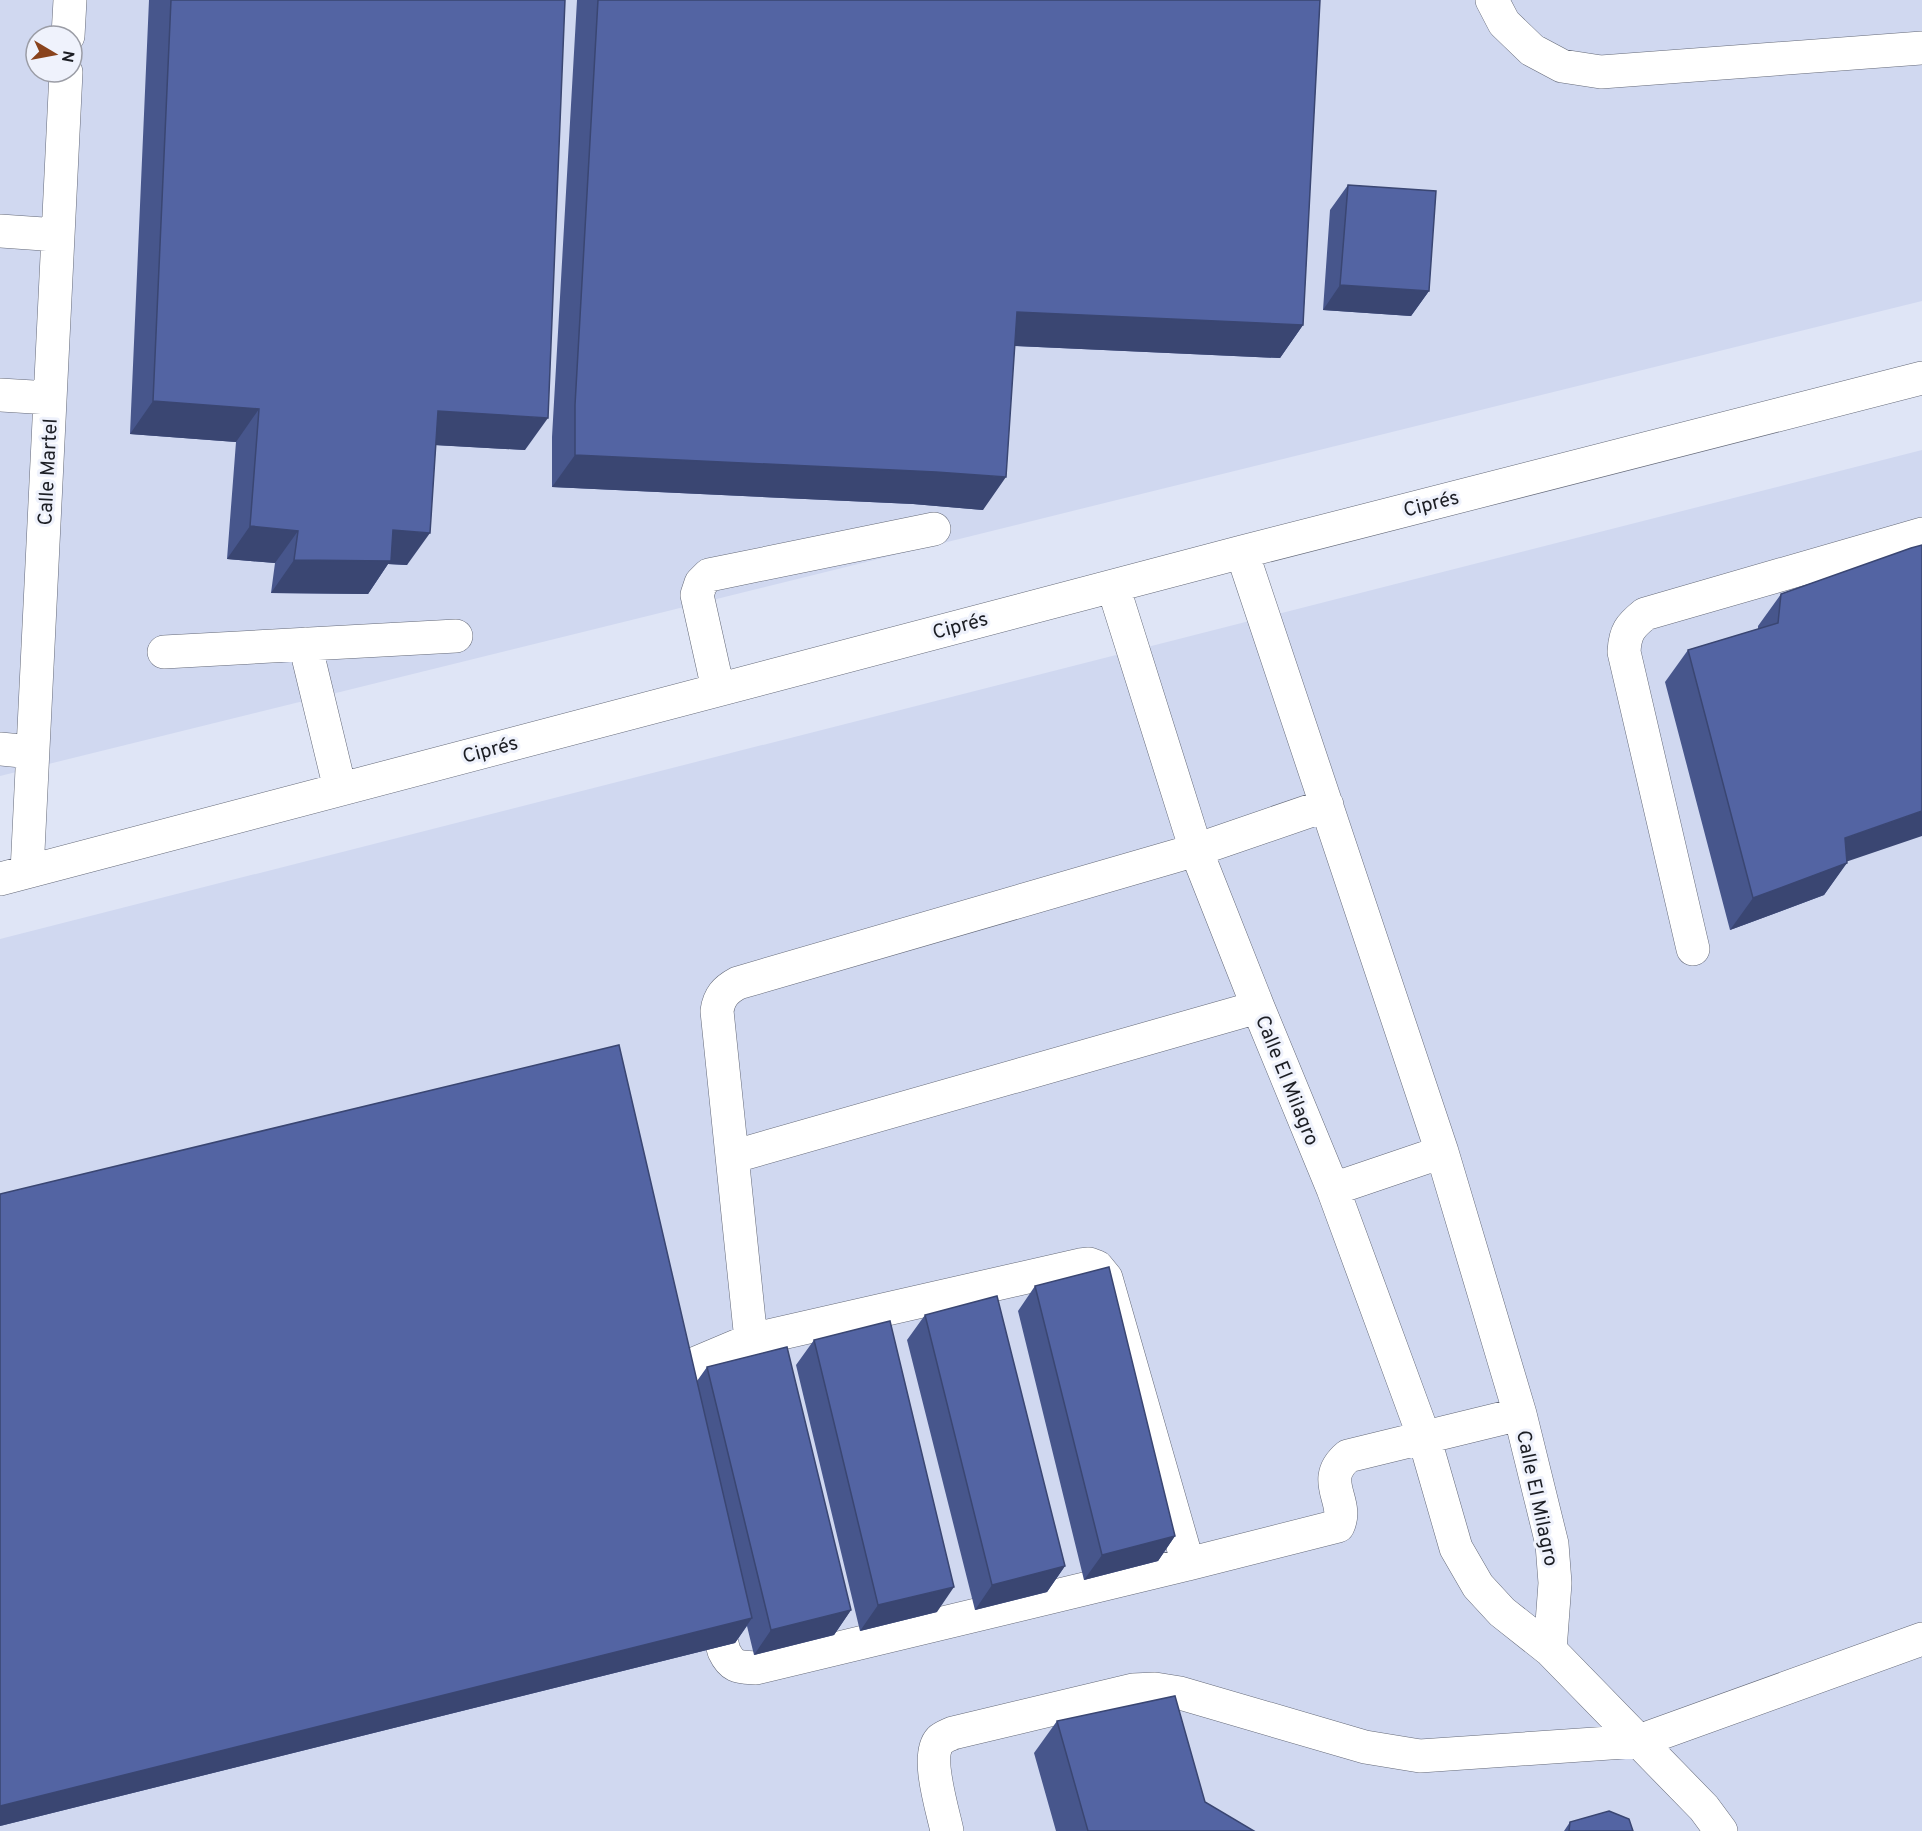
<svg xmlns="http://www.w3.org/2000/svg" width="1922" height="1831" viewBox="0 0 1922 1831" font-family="Overpass,sans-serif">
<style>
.built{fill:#d0d8f0;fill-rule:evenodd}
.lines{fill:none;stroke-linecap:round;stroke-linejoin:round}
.minor-casing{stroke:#646978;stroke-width:34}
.minor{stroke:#fff;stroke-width:33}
.wall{fill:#47568c}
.shaded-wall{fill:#3a4672}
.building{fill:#5364a3;stroke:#3a4672;stroke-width:1.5}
.labels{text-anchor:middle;stroke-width:6;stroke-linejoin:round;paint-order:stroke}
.street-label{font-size:20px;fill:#1c1e24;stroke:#eff2fc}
</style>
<rect width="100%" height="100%" fill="#dfe5f6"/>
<path class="built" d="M0 0H1922V301L0 776ZM36 36H72V72H36Z
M1922 450V1831H0V939Z"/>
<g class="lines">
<g class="minor-casing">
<path id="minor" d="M1492 0 1504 23 1532 50 1562 66 1601 72 1922 48
M68 36 70 0
M0 231 58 235
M0 395 50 398
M1242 552 1442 1152 1520 1414 1552 1544 1555 1583 1550 1650
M1113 586 1196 850 1258 1007 1333 1189 1424 1437 1456 1548 1478 1586 1502 1612 1550 1650 1704 1808 1721 1831
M305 644 340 789
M164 652 456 636
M718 689 697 595 701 583 709 575 934 529
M0 749 32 752
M27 872 66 72
M0 879 1242 552 1922 378
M1693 949 1624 652C1625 632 1630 626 1645 614L1922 534
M732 1157 1258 1007
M1333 1189 1442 1152
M1089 1264 1097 1267 1106 1278 1188 1564 756 1668C739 1667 732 1668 724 1651L655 1405C656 1392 659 1385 668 1375L751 1340 1080 1265Z
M751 1340 717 1011C719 997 725 990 738 983L1196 850 1327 805
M1188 1564 1338 1526C1350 1501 1318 1481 1348 1456L1520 1414
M947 1831C943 1811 925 1756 940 1740 943 1737 949 1735 953 1733L1133 1690 1155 1689 1180 1693 1365 1747 1420 1756 1639 1741 1922 1639"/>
</g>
<use href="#minor" class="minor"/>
</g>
<path class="wall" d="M149 0H565L525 450 436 445 407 565 388 564 368 594 271 593 275 563 227 559 236 442 130 434Z
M577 0H1320L1303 325 1280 358 1015 346 983 510 913 504 552 487V437Z
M1348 185 1429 291 1411 316 1323 310 1330 210Z
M1781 594 1847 862 1824 895 1730 930 1665 682 1688 650 1758 629V626Z
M0 1194 697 1381 707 1367 851 1610 834 1635 754 1655 747 1626 735 1643 0 1826Z
M1035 1286 1175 1536 1158 1561 1084 1580 1018 1311Z
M925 1315 1065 1566 1047 1592 975 1610 907 1340Z
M814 1340 937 1612 860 1631 796 1365Z
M1057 1721 1205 1802 1254 1831H1056L1034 1753Z
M1570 1822 1633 1831H1564Z"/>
<path class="shaded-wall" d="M1340 285 1429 291 1411 316 1323 310Z
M1017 312 1303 325 1280 358 994 345Z
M153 401 259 409 236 442 130 434Z
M438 411 548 418 525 450 415 444Z
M575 455 936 472 1006 477 983 510 913 504 552 487Z
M250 526 298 531 275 563 227 559Z
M393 530 430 533 407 565 388 564 368 594 271 593 294 560Z
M1922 811V836L1822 870 1845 838Z
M1847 863 1824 895 1730 930 1753 898Z
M1175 1536 1158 1561 1084 1580 1102 1555Z
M1065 1566 1047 1592 975 1610 992 1585Z
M954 1587 937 1612 860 1631 878 1605Z
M851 1610 834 1635 754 1655 771 1630Z
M752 1618 735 1643 0 1826V1806Z"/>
<path class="building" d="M171 0H565L548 418 438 411 430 533 393 530 391 561 294 560 298 531 250 526 259 409 153 401Z
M598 0H1320L1303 325 1017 312 1006 477 936 472 575 455V405Z
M1348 185 1436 191 1429 291 1340 285Z
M1922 545V811L1845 838 1847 863 1753 898 1688 650 1778 623 1781 594 1911 548Z
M619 1045 752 1618 0 1806V1194Z
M1109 1267 1175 1536 1102 1555 1035 1286Z
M997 1296 1065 1566 992 1585 925 1315Z
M890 1321 954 1587 878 1605 814 1340Z
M787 1347 851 1610 771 1630 707 1367Z
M1175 1696 1205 1802 1254 1831H1088L1057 1721Z
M1609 1811 1629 1819 1633 1831H1569L1570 1822Z"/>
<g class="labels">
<g class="street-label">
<text transform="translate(47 472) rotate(-87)" y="7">Calle Martel</text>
<text transform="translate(1431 503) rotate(-14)" y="7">Ciprés</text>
<text transform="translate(960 625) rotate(-15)" y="7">Ciprés</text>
<text transform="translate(490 749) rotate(-15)" y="7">Ciprés</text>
<text transform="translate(1288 1080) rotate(68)" y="7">Calle El Milagro</text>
<text transform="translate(1538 1498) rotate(78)" y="7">Calle El Milagro</text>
</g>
</g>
<g transform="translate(54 54) rotate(100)"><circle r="28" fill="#eff2fc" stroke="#9b9da6" stroke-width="1.5"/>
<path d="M0-4.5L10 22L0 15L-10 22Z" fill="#89431d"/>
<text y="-9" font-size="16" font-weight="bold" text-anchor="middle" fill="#1c1e24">N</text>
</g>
</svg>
